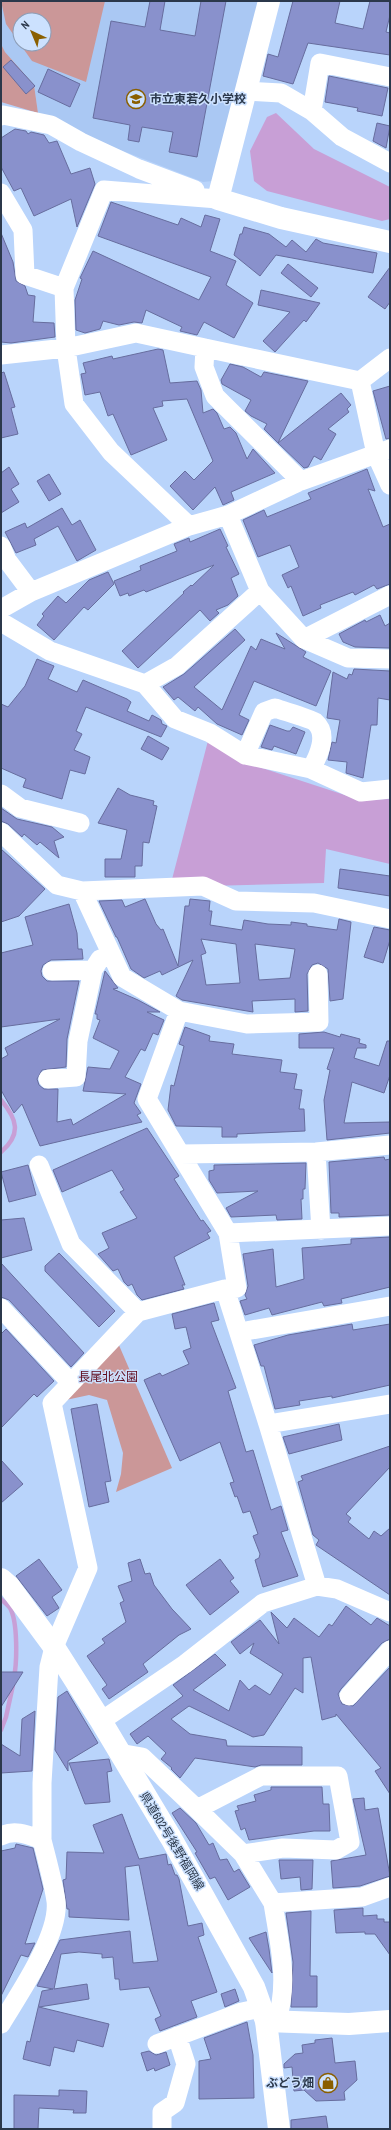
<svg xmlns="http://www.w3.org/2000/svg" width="391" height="2130" viewBox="0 0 391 2130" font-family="'Archivo Narrow','Noto Sans JP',sans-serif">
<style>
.built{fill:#aac8f3;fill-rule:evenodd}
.green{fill:#cb9798}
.water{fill:#c89fd6}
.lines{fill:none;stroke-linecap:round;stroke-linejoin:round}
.stream{stroke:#c89fd6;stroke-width:4.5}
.building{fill:#8991cc;stroke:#676d9e;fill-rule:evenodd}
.minor{stroke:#fff;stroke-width:19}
.tertiary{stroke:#fff;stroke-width:22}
.secondary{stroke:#fff;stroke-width:22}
.labels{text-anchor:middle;stroke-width:3;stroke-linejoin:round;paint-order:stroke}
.poi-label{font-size:12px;font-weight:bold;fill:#2b384b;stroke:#cce1fe;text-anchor:start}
.park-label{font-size:12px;fill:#5f081a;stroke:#cce1fe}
.street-label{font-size:12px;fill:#2b384b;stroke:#cce1fe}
</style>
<rect width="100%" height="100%" fill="#b9d4fb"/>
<path class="built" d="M1 1H262L213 181 203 182 110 146 38 113 34 85 5 52 1 44ZM20 20H44V44H20Z"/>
<path class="green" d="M1 1H105L86 82 32 61 20 44H44V20H20V44L6 24Z
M1 44 5 52 34 85 38 113 1 102Z
M115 1336 172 1468 116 1492 121 1474 123 1453 107 1400 89 1395 52 1403Z"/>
<path class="water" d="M276 113 314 149 390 187V219L382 221 267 191 254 181 250 151 267 117Z
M210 733 256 766 360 800 390 799V864L326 849 324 883 170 887Z"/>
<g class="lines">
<path class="stream" d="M1 1100C17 1119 22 1134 1 1152
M1 1599C4 1602 8 1605 10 1608 18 1622 17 1662 14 1678
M1 1730 6 1717 13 1685"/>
</g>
<path class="building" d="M150 1H165L160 30 195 36 201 1H226L197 157 169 152 173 132 142 127 139 142 128 140 130 125 93 118 111 21 145 27Z
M293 1H340L335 23 363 29 370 1H390V15L386 32 390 33V55L308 43 293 84 263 76 268 54 278 57Z
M11 60 35 86 26 94 3 67Z
M48 69 80 84 70 107 38 92Z
M329 76 388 88 382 116 357 111 358 108 325 102Z
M377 123 390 126 386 148 373 141Z
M15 129 26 131 28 134 31 132 44 135 49 143 57 141 71 174 90 168 95 184 77 227 71 199 34 216 21 188 14 191 1 167V138Z
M111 202 178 225 181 218 201 227 205 215 220 219 210 251 236 261 226 285 253 303 234 338 204 322 197 335 180 331 182 327 146 310 142 323 134 322 119 325 103 321 100 329 85 333 76 330 75 300 82 279 80 278 93 251 199 300 211 277 98 236Z
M244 227 269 234 286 247 292 240 306 252 316 239 323 243 377 253 373 273 276 255 260 276 234 255 240 234H242Z
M1 233 13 262 16 281 25 286 28 295 35 296 33 322 54 323 55 337 11 343 1 342Z
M288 264 318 288 311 297 281 273Z
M390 267V302L385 309 368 297Z
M261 290 320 303 306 322 304 320 275 352 263 341 290 312 258 305Z
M158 349 163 350 170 383 197 381 201 390 203 413 213 409 217 413 224 429 230 427 236 433 247 459 253 449 275 473 231 492 234 500 223 505 215 487 193 510 170 486 185 471 194 480 213 461 187 399 162 401 163 406 153 408 167 440 131 455 113 414 108 416 100 392 85 395 81 374 86 373 83 363 112 356 113 359Z
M230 364 243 367 261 377 264 372 308 381 278 443 264 429 267 424 251 416 245 411 251 400 222 384 221 380Z
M4 372 15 407 11 408 18 434 1 438V373Z
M390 386V438L386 439 373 391Z
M341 393 351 405 347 409 349 412 328 429 336 434 321 460 314 456 308 467 304 468 278 443Z
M9 467 19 484 11 489 19 502 1 513V473Z
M367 469 375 491 368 489 383 527 390 524V584L377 589 374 585 355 595 353 592 320 605 321 608 303 616 291 586 288 588 282 575 299 567 290 545 258 557 243 520 264 510 267 517 311 499 308 493Z
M49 474 61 494 49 501 37 481Z
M62 508 72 525 80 520 96 550 77 561 58 526 34 539 36 545 16 553 5 532 25 523 27 528Z
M220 529 228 546 226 547 239 574 231 578 238 596 228 605 216 610 219 613 210 621 200 610 138 668 122 651 184 593 183 592 191 585 192 586 214 565 146 592 144 590 129 596 128 593 120 596 114 581 141 570 140 566 177 551 174 544 189 538 190 542Z
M108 572 114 584 88 610 84 607 54 640 37 625 44 616 42 614 58 596 66 603 89 580Z
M380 615 385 626 390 623V648L355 647 343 642 339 634 365 620 366 622Z
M235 629 245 640 194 687 222 710 251 646 256 650 261 639 285 649 276 633 306 652 303 657 331 671 316 706 254 681 239 715 249 720 242 735 217 724 198 707 195 711 178 697 174 700 163 687 184 674Z
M37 659 54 666 48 679 77 692 83 680 127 699 131 702 127 711 149 721 152 715 161 720 162 724 167 726 161 737 86 707 76 731 82 734 74 750 90 757 85 774 70 770 62 799 23 787 26 779 1 768V704L8 707 25 686Z
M354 669 390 671V700L378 698 377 725H371L363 778 346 773 347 762 328 760 332 742 336 743 340 720 327 718 333 672 347 679 349 674 352 675Z
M270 725 287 731H290L293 727 305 732 296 754 274 746 272 750 261 747Z
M148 736 169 748 162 760 141 749Z
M118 788 130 795 154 801 153 805 157 806 149 843 143 842 142 866H135V877H105V859H121L127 830 98 823Z
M1 808 17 819 52 827 64 837 54 841 59 858 40 842 37 845 24 834 22 837 8 824 1 821Z
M1 849 45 889 19 916 1 922Z
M340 869 390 876V896L338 888Z
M145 899 156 924 161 930 163 929 178 966 185 906H189L190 899 210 901 209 911H212L210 925 242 930 244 920 268 924 291 925V922L307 924V926L337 930 339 919 351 922 343 999 330 1001 328 969 318 963 312 965 307 974 308 1011 295 1012V999L252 1001 253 1012 182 1000 176 996 193 960 162 975 160 971 144 978 131 969 117 937H116L99 901 122 900 125 907ZM201 939 236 944 240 983 206 985 201 955 206 953ZM255 944 295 949 290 978 259 980Z
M69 904 77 933 78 949H82L83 959 51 960 43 965 41 971 42 976 47 981H79L67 1039 66 1067 42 1070 37 1079 39 1085 44 1089H58L57 1122 71 1119 73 1125 126 1094 83 1091 88 1067 110 1069 119 1051 93 1038 100 1020 97 1019V1014H95L105 971 118 988 113 989 138 1000 160 1012H147L164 1020 158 1035 153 1033 145 1051 141 1049 125 1077 141 1084 134 1103 141 1113 137 1115 142 1122 40 1146 22 1104 14 1113 1 1090V1059L8 1055 5 1048 60 1019 1 1027V953L33 945 25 917Z
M374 927 390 930V940L383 963 364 957Z
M185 1027 210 1036 209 1041 234 1044 232 1054 282 1060 280 1072 297 1074 294 1089 302 1090 299 1109H304L305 1131 237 1134V1137H222V1127L176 1126 168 1110 171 1085 174 1086 184 1046 179 1044Z
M324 1032 340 1037 341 1034 360 1039 359 1043 366 1045V1048H357L354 1058 379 1066 387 1041H390V1075L384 1093 352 1082 344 1123 390 1122V1133L327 1140 324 1100 330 1070 327 1069 334 1048H299V1034Z
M147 1128 179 1176 174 1179 201 1221 203 1220 211 1231 207 1233 210 1238 174 1257 185 1285H182L184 1289 142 1300 137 1295 132 1284 128 1286 124 1282 118 1269 113 1271 98 1254 109 1248 102 1233 137 1218 120 1192 124 1190 112 1170 62 1192 53 1170Z
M384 1157 385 1160 390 1159V1215L339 1217V1213H331L329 1162Z
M306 1163 305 1189H303V1199H301L302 1219 277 1220 276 1215 231 1217 226 1208 258 1191 217 1193 209 1180V1171L214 1170V1165Z
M28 1165 36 1195 9 1202 1 1172Z
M24 1218 32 1250 1 1258V1220Z
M390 1237V1287L341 1299 342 1303 324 1306 322 1302 272 1315 269 1308 245 1315 240 1301 247 1299 245 1295 248 1286 243 1254 273 1249 276 1287 304 1279 302 1248 351 1244V1239Z
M59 1253 115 1311 99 1327 45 1271V1266Z
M1 1263 84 1353 71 1367 9 1300 1 1297Z
M214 1303 219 1320 211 1322 236 1388 228 1391 246 1452 253 1450 271 1510 281 1506 288 1530 281 1532 298 1576 263 1587 255 1560 259 1558 260 1554 253 1536 258 1534 250 1511 243 1513 237 1496 235 1497 230 1483 234 1482 220 1442 180 1461 144 1380 160 1373 162 1376 189 1364 183 1351 191 1348 186 1327 175 1329 172 1314Z
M352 1324 353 1330 390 1324V1385L332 1398V1396L299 1401 300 1405 275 1409 264 1366H261L254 1345 288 1335Z
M6 1329 54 1381 37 1397 34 1394 1 1428V1334Z
M97 1404 111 1481 105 1482 109 1502 89 1507 71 1409Z
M339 1424 342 1440 289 1454 283 1437Z
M390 1446V1467L346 1514 351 1518 348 1522 369 1539 374 1531 381 1536 390 1528V1595L316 1545 319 1540 313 1535 298 1482 303 1480 301 1476Z
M1 1460 23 1484 1 1503Z
M39 1559 62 1590 52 1597 59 1608 47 1616 16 1576Z
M140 1559 145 1574 150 1573 154 1585 172 1609 191 1629 179 1635 143 1664 148 1672 109 1699 102 1689 107 1685 87 1656 105 1643 102 1639 126 1622 120 1603 124 1601 118 1586 132 1581 128 1563Z
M220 1559 234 1578 230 1581 239 1592 210 1615 186 1585Z
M346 1606 371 1625 377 1618 390 1626V1639L382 1643 341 1689 338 1694 342 1704 353 1706 390 1667V1794L375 1771 381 1768 336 1714V1716L322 1720 311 1657 303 1658V1693L295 1688 264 1735 253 1737 189 1706 171 1719 190 1734 226 1740 227 1746 302 1747V1765H261L255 1767 195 1758 180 1778 171 1769 172 1768 161 1759 166 1753 148 1736 137 1744 130 1734 183 1696 173 1685 215 1654 226 1665 193 1690 229 1711 240 1680 249 1690 255 1685 270 1695 283 1674 250 1653 254 1643 240 1654 231 1642 260 1620 279 1644 271 1612 287 1628 294 1618 319 1637 329 1624 332 1626Z
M1 1672H23L1 1707Z
M67 1691 98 1743 68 1761V1771L55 1750 58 1697Z
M35 1711 32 1771 1 1773V1744L20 1756 22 1719Z
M109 1759 112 1771 107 1772 110 1802 85 1804 69 1763Z
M271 1787H322L323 1804H329L330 1831H314L249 1840 245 1828 241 1830 235 1811 239 1810 237 1806 256 1801 254 1795 271 1790Z
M364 1798 365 1810 378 1808 390 1876 360 1886 333 1888 331 1861 366 1855 353 1799Z
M180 1808 196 1823 209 1845 213 1843 220 1860 227 1859 234 1872 239 1869 250 1887 228 1900 215 1877 210 1879 195 1853 197 1852 172 1813Z
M122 1814 139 1859 166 1854 168 1865 171 1864 175 1875H177L179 1879 188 1926 202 1923 204 1935 198 1937 217 1992 191 2001 197 2017 160 2031 155 2019 161 2016 149 1987 120 1990 119 1979H115L113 1957 102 1958V1954L79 1952 61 1954 54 1989 87 1984 89 1999 39 2007 109 2024 103 2047 77 2040 74 2052 54 2047 50 2066 23 2059 27 2041 30 2042 42 1991 53 1989 37 1986 60 1940 130 1931 133 1963 158 1961 139 1865 125 1867 129 1920 69 1917V1909H67L63 1880 66 1879 67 1852 104 1853 93 1825Z
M16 1844 33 1848 43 1889 25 1944 35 1943 28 1957 21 1955 1 1996V1851L15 1848Z
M279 1860H313L312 1889 301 1890 300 1877 281 1879Z
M363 1908V1916L377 1915V1919H384V1922H390V1955L375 1934H365V1932L336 1933 334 1910Z
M311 1911 310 1976H317V2007H291L293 1962 286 1913Z
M266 1932 269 1949 272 1973 249 1938Z
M235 1989 239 2001 225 2007 221 1994Z
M247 2022 253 2055 254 2098 199 2099V2061L211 2059 204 2038Z
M332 2038 335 2063 355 2061 357 2080 344 2092 345 2100 316 2101 304 2090 294 2091 292 2067 284 2068V2064L295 2054 303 2053 302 2045 315 2043V2040Z
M149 2051 156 2055 166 2052 170 2065 155 2071 154 2068 147 2071 141 2053Z
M59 2090 87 2091 86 2113H73L74 2110 39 2108 38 2129H14V2095L59 2096Z
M326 2116 328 2129H291V2120Z"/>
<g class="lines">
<path class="minor" d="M246 91 281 93 312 111 320 63 390 77
M312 111 342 137 390 163
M1 116 3 115 51 125 81 142 139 169 195 190
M1 193 23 230 25 275 64 288
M1 355 66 348 136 333 205 348
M360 381 376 454 390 485
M301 481 215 396 204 367 205 348 360 381 390 358
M228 515 260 591 304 639 390 595
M189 526 111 452 74 404 66 348 64 288 104 190 218 199
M1 546 7 560 31 592
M1 609 31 592 189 526 228 515 301 481 390 449
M1 622 50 651 145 684 175 719 210 733 245 755 311 769 361 792 390 789
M304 639 348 658 390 659
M145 684 177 666 260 591
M245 755 264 712 275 708C283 711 309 718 315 722 329 734 318 757 311 769
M1 794 20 808 80 823
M1 832 57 885 82 891 203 886 236 901 314 903 390 919
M82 891 122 977 179 1011 147 1099 228 1233 237 1288 225 1289
M52 971 93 970 100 959
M179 1011 247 1024 319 1022 318 974
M48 1079 76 1077 78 1041 93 970
M316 1152 321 1230
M180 1154 316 1152 390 1145
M39 1165 71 1244 138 1312 225 1289 268 1424 390 1404
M228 1233 390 1226
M1 1308 71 1383
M240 1332 390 1306
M268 1424 317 1586
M349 1696 390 1650
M101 1721 185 1664 263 1603 317 1586 337 1589 390 1612
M119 1753 142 1757 197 1809 243 1854 273 1903
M197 1809 261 1776H338L350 1842 336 1850 283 1848 243 1854
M1 1836C15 1829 28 1835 42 1840 47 1860 53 1881 56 1901 60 1935 19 1994 1 2024
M42 1840V1783L49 1667 54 1647 88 1568 52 1403 138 1312
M276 2022C290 1984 279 1942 273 1903L362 1897 390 1887
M157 2044 242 2012 261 2008
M162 2129V2112L175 2103 186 2064 177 2036"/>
<path class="tertiary" d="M269 1 218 199 281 218 390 242
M266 2021 349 2024 390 2021"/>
<path class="secondary" d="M1 1579 9 1586 54 1647 101 1721 171 1838 254 1987 266 2021 279 2129"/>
</g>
<defs>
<g id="school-ring" transform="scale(1)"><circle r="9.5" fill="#cce1fe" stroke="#8a5f00" stroke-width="1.5"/><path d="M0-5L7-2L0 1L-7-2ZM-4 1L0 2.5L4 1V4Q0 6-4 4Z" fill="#8a5f00"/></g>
<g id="shop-ring" transform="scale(1)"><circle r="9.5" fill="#cce1fe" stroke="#8a5f00" stroke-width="1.5"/><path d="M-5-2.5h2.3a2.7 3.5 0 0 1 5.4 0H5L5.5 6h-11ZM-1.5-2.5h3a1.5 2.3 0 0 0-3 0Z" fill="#8a5f00"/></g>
</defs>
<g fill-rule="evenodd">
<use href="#school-ring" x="136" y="99"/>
<use href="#shop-ring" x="328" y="2083"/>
</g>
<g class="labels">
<g class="poi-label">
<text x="150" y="103">市立東若久小学校</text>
<text x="314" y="2087" text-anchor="end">ぶどう畑</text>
</g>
<g class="park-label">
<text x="108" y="1381">長尾北公園</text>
</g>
<g class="street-label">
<text transform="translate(172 1841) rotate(59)" y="4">県道602号後野福岡線</text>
</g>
</g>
<rect width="391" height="2130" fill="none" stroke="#2b384b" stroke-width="4"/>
<g transform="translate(32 32) rotate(316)"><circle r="19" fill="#cce1fe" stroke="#8c9db6"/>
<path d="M0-3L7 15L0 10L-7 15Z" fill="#8a5f00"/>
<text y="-6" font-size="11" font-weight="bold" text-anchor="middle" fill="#2b384b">N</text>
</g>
</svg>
